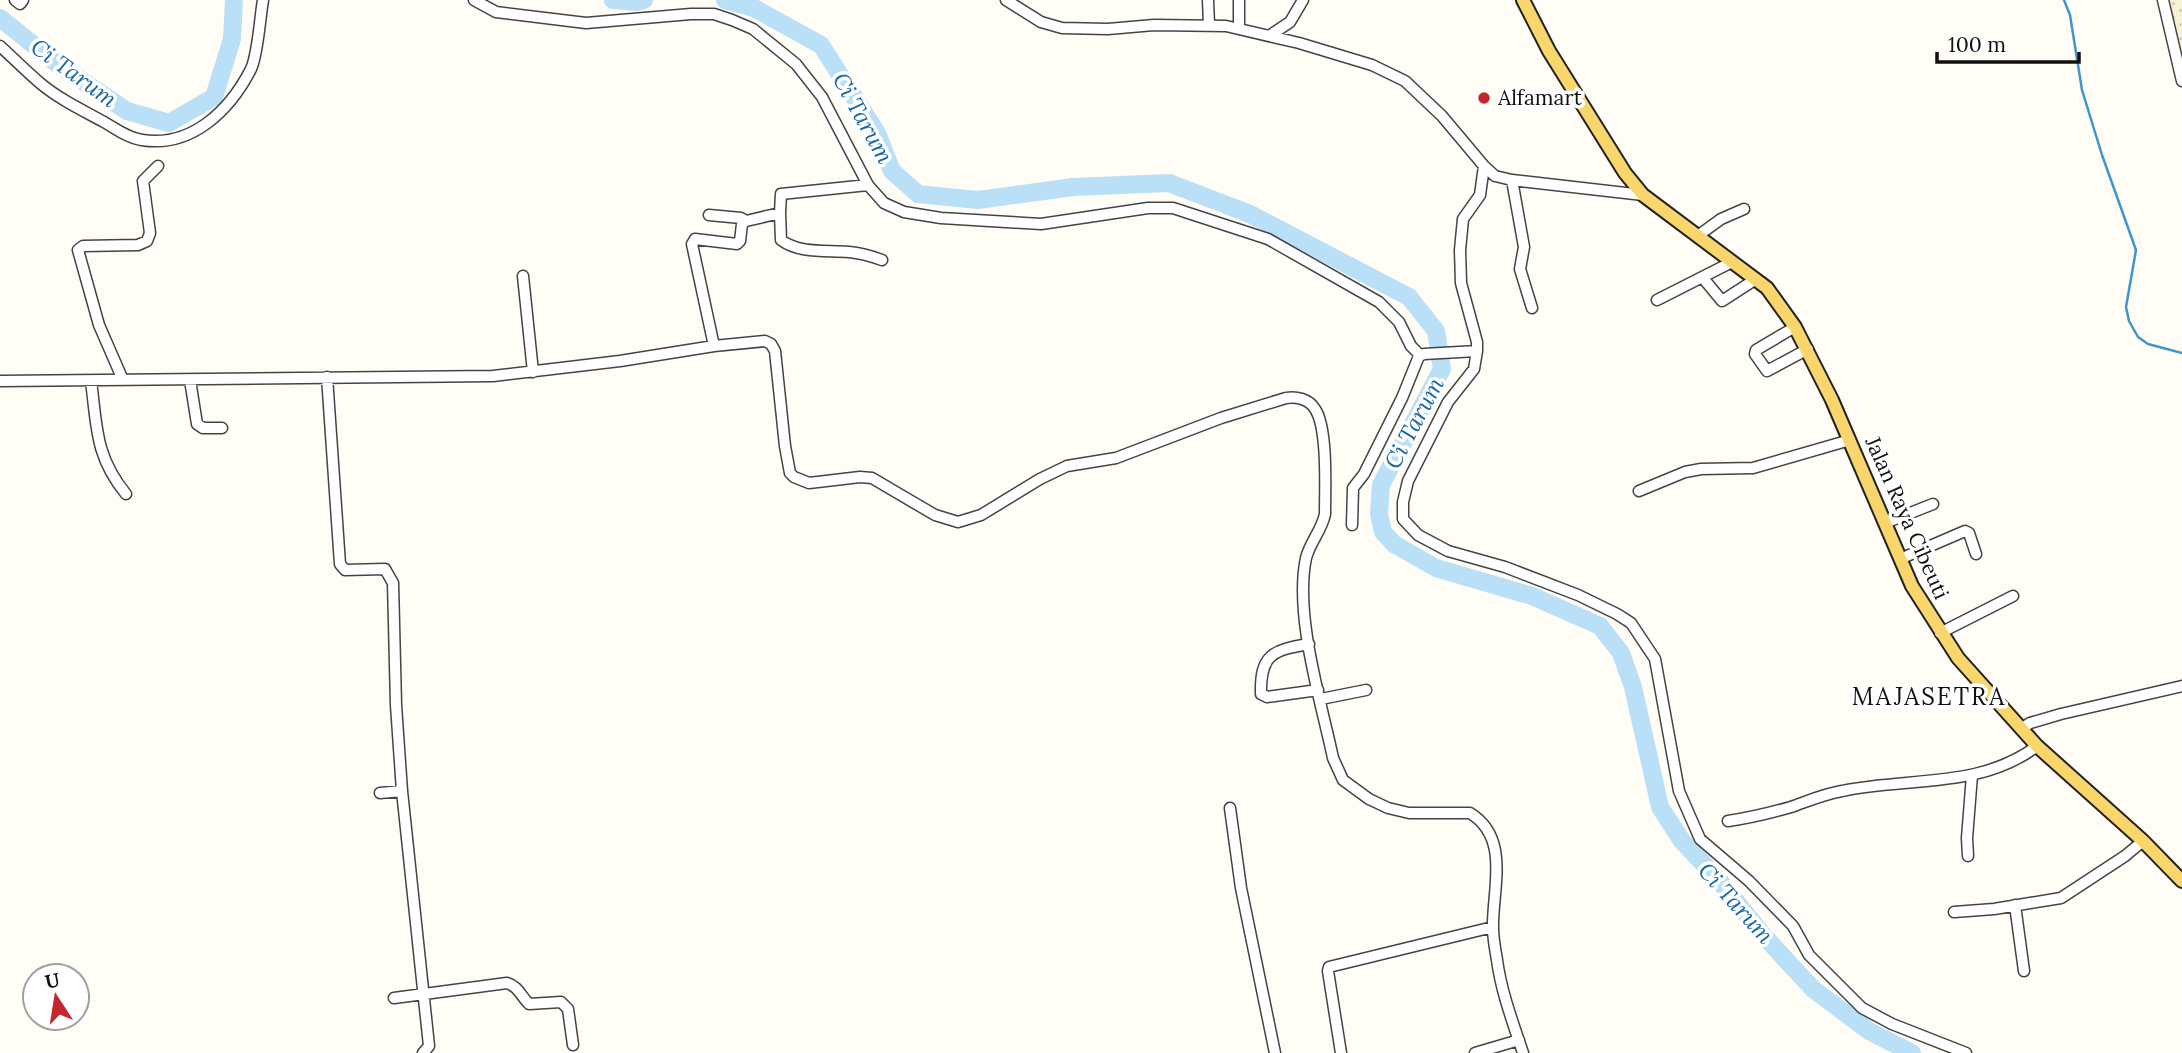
<svg xmlns="http://www.w3.org/2000/svg" width="2182" height="1053" viewBox="0 0 2182 1053" font-family="Lora,serif">
<style>
.farmland{fill:url(#farmland-dots)}
.lines{fill:none;stroke-linecap:round;stroke-linejoin:round}
.stream{stroke:#3f96cf;stroke-width:2.5}
.river{stroke:#b9e0f7;stroke-width:18}
.minor-casing{stroke:#444;stroke-width:13}
.major-casing{stroke:#222;stroke-width:16}
.minor{stroke:#fff;stroke-width:10}
.major{stroke:#f9d66b;stroke-width:12}
.poi-dot{fill:#c4262e;stroke:#fff;stroke-width:2.5}
.labels{text-anchor:middle;stroke-width:7;stroke-linejoin:round;paint-order:stroke}
.poi-label{font-size:21px;fill:#111;stroke:#fff;text-anchor:start}
.street-label{font-size:21px;fill:#111;stroke:#fff}
.water-label{font-size:23px;font-style:italic;fill:#1768a6;stroke:#fff}
.quarter-label{font-size:24px;letter-spacing:2px;fill:#111;stroke:#fff}
</style>
<defs>
<pattern id="farmland-dots" width="8" height="8" patternUnits="userSpaceOnUse" patternTransform="scale(1.75)"><rect width="8" height="8" fill="#f6f3d4"/><path d="M2 2h.1M6 6h.1" fill="none" stroke="#d2cfb5" stroke-width="1.8" stroke-linecap="round"/></pattern>
</defs>
<rect width="100%" height="100%" fill="#fffdf5"/>
<path class="farmland" d="M2168 0H2182V56Z"/>
<g class="lines">
<path class="stream" d="M2064 0 2070 15 2082 90 2102 155 2136 250 2126 307 2129 321 2138 337 2148 344 2182 353"/>
<path class="river" d="M613 0 636 2 644 0
M725 0 754 8 821 45 877 133 892 171 918 194 978 200 1073 187 1169 183 1250 214 1409 297 1436 331 1442 369 1381 485 1379 514 1383 532 1394 544 1436 568 1532 596 1600 626 1621 653 1633 687 1660 807 1682 841 1717 878 1763 935 1813 989 1869 1031 1912 1053
M0 18 60 66 127 111 169 123 214 97 232 39 234 0"/>
<g class="minor-casing">
<path id="minor" d="M15 0 20 4 23 0
M474 0 496 12 586 23 691 14H714L732 20 753 29 796 64 822 97 868 185 884 203 904 212 941 218 1041 224 1148 208H1173L1268 239 1379 302 1399 322 1411 346 1420 355
M1006 0 1041 22 1062 28 1108 29 1154 25 1226 26 1299 43 1372 65 1405 81 1442 116 1484 166 1495 176 1512 180 1643 195
M1208 0 1209 25
M1239 0V29
M2163 0 2182 81
M1269 36 1290 22 1303 0
M0 46C13 58 26 71 40 83 59 99 82 110 104 122 116 129 128 138 142 140 192 148 230 110 251 69 258 54 260 17 263 0
M1512 180 1524 247 1520 269 1532 308
M780 213 781 194 868 185
M709 215 741 218 746 221
M1699 235 1721 219 1744 209
M523 276 533 372
M1703 278 1722 301 1756 279
M1657 300 1732 262
M1795 327 1756 350 1755 354 1767 371 1808 349
M714 346 692 244 695 239 737 244 740 241 742 224 746 221 780 213 781 240C800 254 826 250 849 252 860 253 871 256 882 260
M1477 351V342L1461 283 1460 250 1463 219 1480 195 1484 166
M327 377 340 564 345 570 385 569 393 583 396 705 402 791 429 1046 423 1053
M123 380 99 325 78 250 83 246 138 245 147 241 150 233 143 181 158 166
M190 380 197 424 203 428H222
M0 381 493 376 620 361 714 346 765 341 771 344 775 351 785 446 790 473 794 477 809 483 860 477 872 478 935 515 958 522 981 515 1040 479 1067 466 1116 458 1221 418 1286 398C1296 396 1309 399 1315 409 1328 428 1325 489 1325 514 1322 530 1310 542 1306 558 1294 615 1321 701 1333 758L1343 780 1369 799 1388 808 1409 813H1470C1511 838 1492 890 1493 928 1493 938 1495 949 1497 960 1501 991 1513 1023 1523 1053
M91 381C97 427 95 456 126 494
M1639 491 1685 472 1701 469 1753 468 1850 440
M1885 523 1933 504
M1352 525 1353 488 1364 474 1402 398 1419 356 1424 354 1477 351 1474 369 1448 402 1408 481 1403 502V519L1418 535 1448 551 1505 567 1578 595 1617 614 1631 623 1655 659 1679 791 1700 839 1749 881 1793 926 1809 955 1862 1008 1892 1024 1966 1053
M1900 559 1965 531 1969 533 1976 554
M1940 633 2013 596
M1309 644C1273 650 1260 654 1261 694L1267 697 1318 690
M1321 699 1366 690
M2021 729 2030 723 2061 714 2182 686
M380 793 402 791
M1230 808 1241 888 1275 1053
M1728 821C1749 818 1770 813 1791 807 1808 801 1824 794 1842 791 1908 777 1981 789 2037 746
M1968 856 1967 838 1972 775
M2015 905 2024 971
M1954 912 1994 909 2061 898 2125 856 2143 841
M394 998 507 983C519 987 520 995 529 1004L561 1002 568 1009 573 1045
M1341 1053 1328 971 1329 967 1493 927
M1475 1053 1519 1040"/>
</g>
<g class="major-casing">
<path id="major" d="M1523 0 1549 51 1625 173 1643 195 1767 288 1795 327 1832 400 1912 586 1958 658 2037 746 2143 841 2182 881"/>
</g>
<use href="#minor" class="minor"/>
<use href="#major" class="major"/>
</g>
<circle class="poi-dot" cx="1484" cy="98" r="7"/>
<g class="labels">
<g class="poi-label">
<text x="1498" y="105">Alfamart</text>
</g>
<g class="street-label">
<text transform="translate(1907 518) rotate(66)" y="7">Jalan Raya Cibeuti</text>
</g>
<g class="water-label">
<text transform="translate(74 73) rotate(36)" y="8">Ci Tarum</text>
<text transform="translate(863 118) rotate(61)" y="8">Ci Tarum</text>
<text transform="translate(1414 423) rotate(-62)" y="8">Ci Tarum</text>
<text transform="translate(1736 903) rotate(48)" y="8">Ci Tarum</text>
</g>
<g class="quarter-label">
<text x="1929" y="705">MAJASETRA</text>
</g>
</g>
<g transform="translate(56 997) rotate(348)"><circle r="33" fill="#ffffff" stroke="#a0a0a0" stroke-width="2"/>
<path d="M0-5L12 26L0 18L-12 26Z" fill="#c4262e"/>
<text y="-10" font-size="19" font-weight="bold" text-anchor="middle" fill="#111111">U</text>
</g>
<path d="M1937 52v10h142v-10" fill="none" stroke="#111111" stroke-width="3.5"/>
<text x="1948" y="52" font-size="21" fill="#111111" stroke="#ffffff" stroke-width="5" paint-order="stroke">100 m</text>
</svg>
